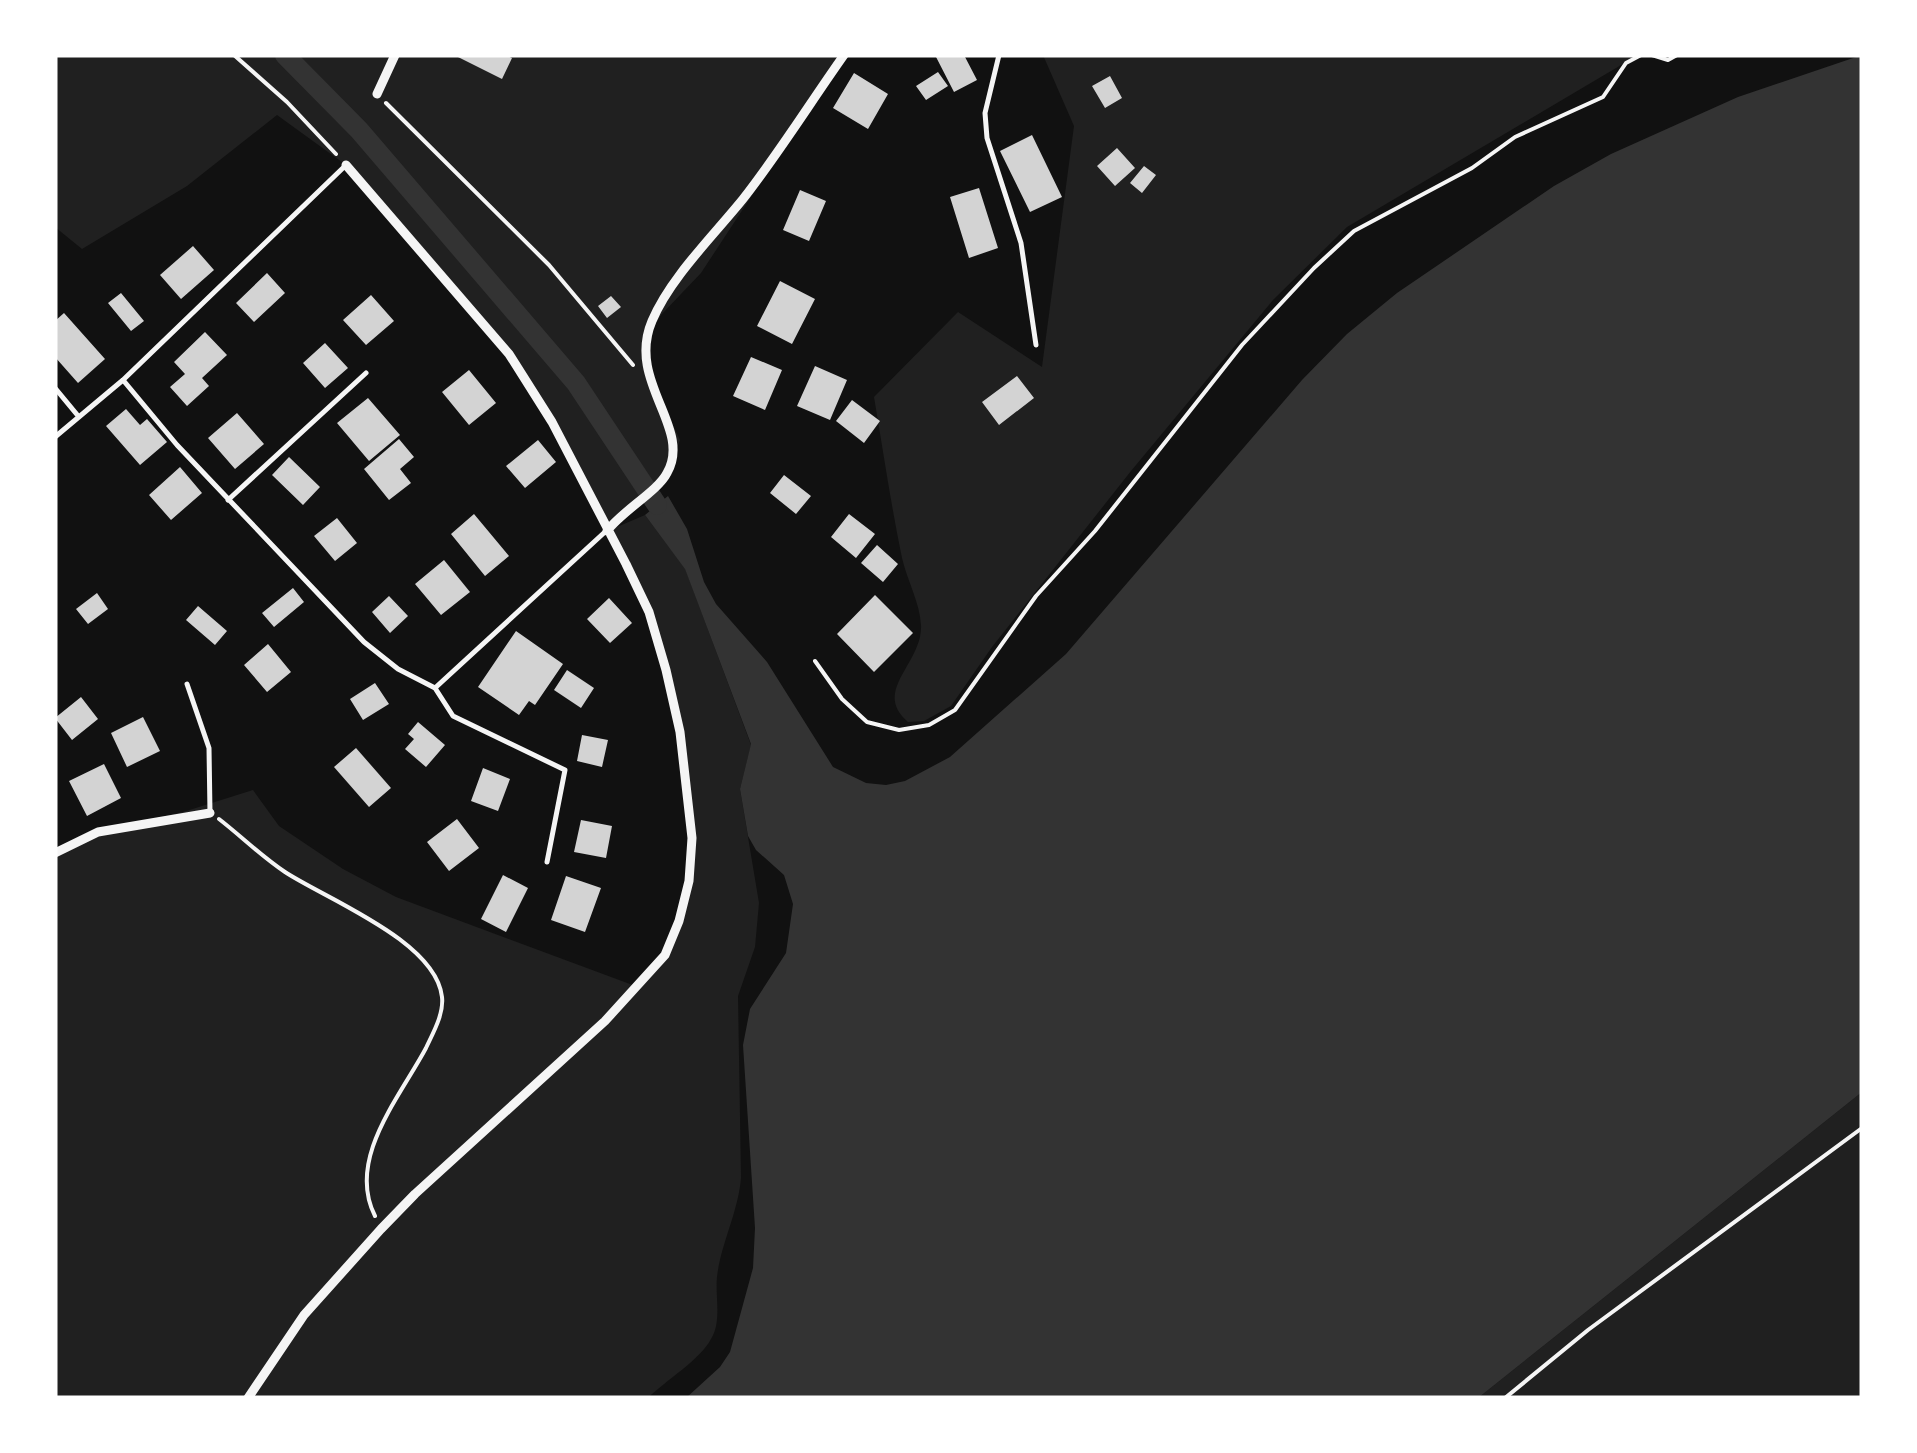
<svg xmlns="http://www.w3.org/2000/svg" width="1917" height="1453" viewBox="0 0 1917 1453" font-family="Rubik,sans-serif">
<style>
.green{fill:#202020}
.water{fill:#333}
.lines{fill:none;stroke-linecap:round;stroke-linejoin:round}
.canal{stroke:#333;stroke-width:20}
.building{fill:#d3d3d3}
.path{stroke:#f5f5f5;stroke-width:4}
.service{stroke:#f5f5f5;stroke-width:5}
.minor{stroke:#f5f5f5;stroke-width:9}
</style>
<rect width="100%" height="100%" fill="#111"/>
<path class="green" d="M55 55H844L701 273 661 315 648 334 649 361 655 387 680 440 667 475 610 530 645 515 685 568 751 745 740 789 759 903 755 947 738 996 741 1178C738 1213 721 1243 717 1277 715 1297 722 1321 711 1339 700 1360 666 1380 648 1398H55V853L98 832 183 812 253 790 279 826 343 869 396 897 638 987 665 955 679 921 692 838 680 732 649 612 552 422 509 354 346 165 277 115 187 186 82 249 55 227Z
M1043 55H1638L1347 227 1273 300 1131 471 992 647 951 706 924 721 908 722C871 691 923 663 921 625 920 603 907 580 902 558 891 505 883 450 874 397L958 312 1042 367 1074 126Z
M1862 1092V1398H1478Z"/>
<path class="water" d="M1862 55V1092L1478 1398H686L720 1367 730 1352 753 1268 755 1228 743 1045 750 1009 786 953 793 904 784 875 756 850 748 836 740 789 751 744 685 569 645 515 668 496 687 529 704 582 716 604 767 662 833 767 866 783 886 785 905 781 950 757 1066 654 1302 380 1347 334 1397 293 1554 186 1611 154 1738 97Z"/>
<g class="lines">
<path class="canal" d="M285 55 359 130 576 383 657 505"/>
</g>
<path class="building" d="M454 55H505L512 58 502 79Z
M935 55H964L977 80 954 92Z
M938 72 948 86 926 100 916 86Z
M854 73 888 94 868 129 833 108Z
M1110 76 1122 98 1105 108 1092 86Z
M1032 135 1062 197 1030 212 1000 151Z
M1117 148 1135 168 1115 186 1097 166Z
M1144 166 1156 175 1142 193 1130 183Z
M979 188 998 248 969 258 950 197Z
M800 190 826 201 809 241 783 230Z
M193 246 214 270 181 299 160 275Z
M267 273 285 293 254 322 236 303Z
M780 281 815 299 792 344 757 326Z
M121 293 144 321 131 331 108 303Z
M371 295 394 321 366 345 343 320Z
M611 296 621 307 607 318 598 306Z
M64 313 105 359 78 383 55 357V321Z
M205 332 227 355 202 378 209 386 187 406 170 387 185 374 174 362Z
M325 343 348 368 325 388 303 363Z
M751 357 782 370 765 410 733 396Z
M815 366 847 380 830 420 797 406Z
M469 370 496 403 469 425 442 392Z
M1017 376 1034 398 999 425 982 402Z
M368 398 400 435 369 461 337 423Z
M852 400 880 421 864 443 836 421Z
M126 409 140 425 147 419 167 442 140 465 106 426Z
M237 413 264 444 235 469 208 438Z
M399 439 414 457 400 469 411 483 389 500 364 469Z
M538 440 556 462 525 488 506 466Z
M289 457 320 487 303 505 272 475Z
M180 467 202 493 171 520 149 495Z
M784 475 811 496 796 514 770 493Z
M474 514 509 556 485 576 451 534Z
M849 514 875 534 856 558 831 537Z
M337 518 357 543 335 561 314 536Z
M877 545 898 564 883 582 861 563Z
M444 560 470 592 441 615 415 584Z
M293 588 304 602 274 627 262 613Z
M97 593 108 609 88 624 76 609Z
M875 595 913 633 874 672 837 634Z
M389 596 408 616 390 633 372 612Z
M609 598 632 623 610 643 587 619Z
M198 606 227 631 215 645 186 620Z
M516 631 563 664 535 705 529 701 519 715 478 687Z
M268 644 291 672 267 692 244 665Z
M567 670 594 688 581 708 554 690Z
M375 683 389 704 363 720 350 699Z
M81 697 98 719 72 740 55 718Z
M143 717 160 751 127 767 111 733Z
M418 722 445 745 426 767 405 749 414 739 408 734Z
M582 735 608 740 602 767 577 761Z
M356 748 391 788 369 807 334 767Z
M104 764 121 798 87 816 69 781Z
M483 768 510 779 498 811 471 801Z
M457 819 479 848 449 871 427 842Z
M581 820 612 826 606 858 574 852Z
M503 875 528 888 506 932 481 919Z
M566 876 601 888 585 932 551 920Z"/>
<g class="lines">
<path class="path" d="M234 55 287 102 336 154
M1652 55 1668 60 1677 55
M386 103 549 265 633 365
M815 661 842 699 867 722 899 730 929 725 955 710 1036 596 1095 531 1242 345 1314 268 1354 231 1472 168 1515 137 1603 97 1626 63 1641 55
M219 819C241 836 261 856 285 872 326 899 436 941 442 997 444 1014 433 1033 426 1048 400 1097 346 1159 375 1216
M1505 1398 1588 1330 1862 1128"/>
<path class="service" d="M999 55 985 113 987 138 1021 243 1036 345
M123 380 177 445 364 642 398 669 435 688 453 716 565 770 547 862
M55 388 79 417
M55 437 123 380 345 166
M228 500 366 373
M187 684 209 748 210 812
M435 688 606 531"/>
<path class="minor" d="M377 94 395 55
M607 531C622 511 658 491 667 473 693 428 626 382 652 321 670 278 714 235 743 199 779 153 810 103 844 55
M55 853 98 832 210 813
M248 1398 304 1315 381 1229 415 1194 605 1021 665 955 679 921 689 881 692 838 680 732 666 670 649 612 626 564 552 422 509 354 346 165"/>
</g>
<rect width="1917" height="1453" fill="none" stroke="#ffffff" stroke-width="115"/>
</svg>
